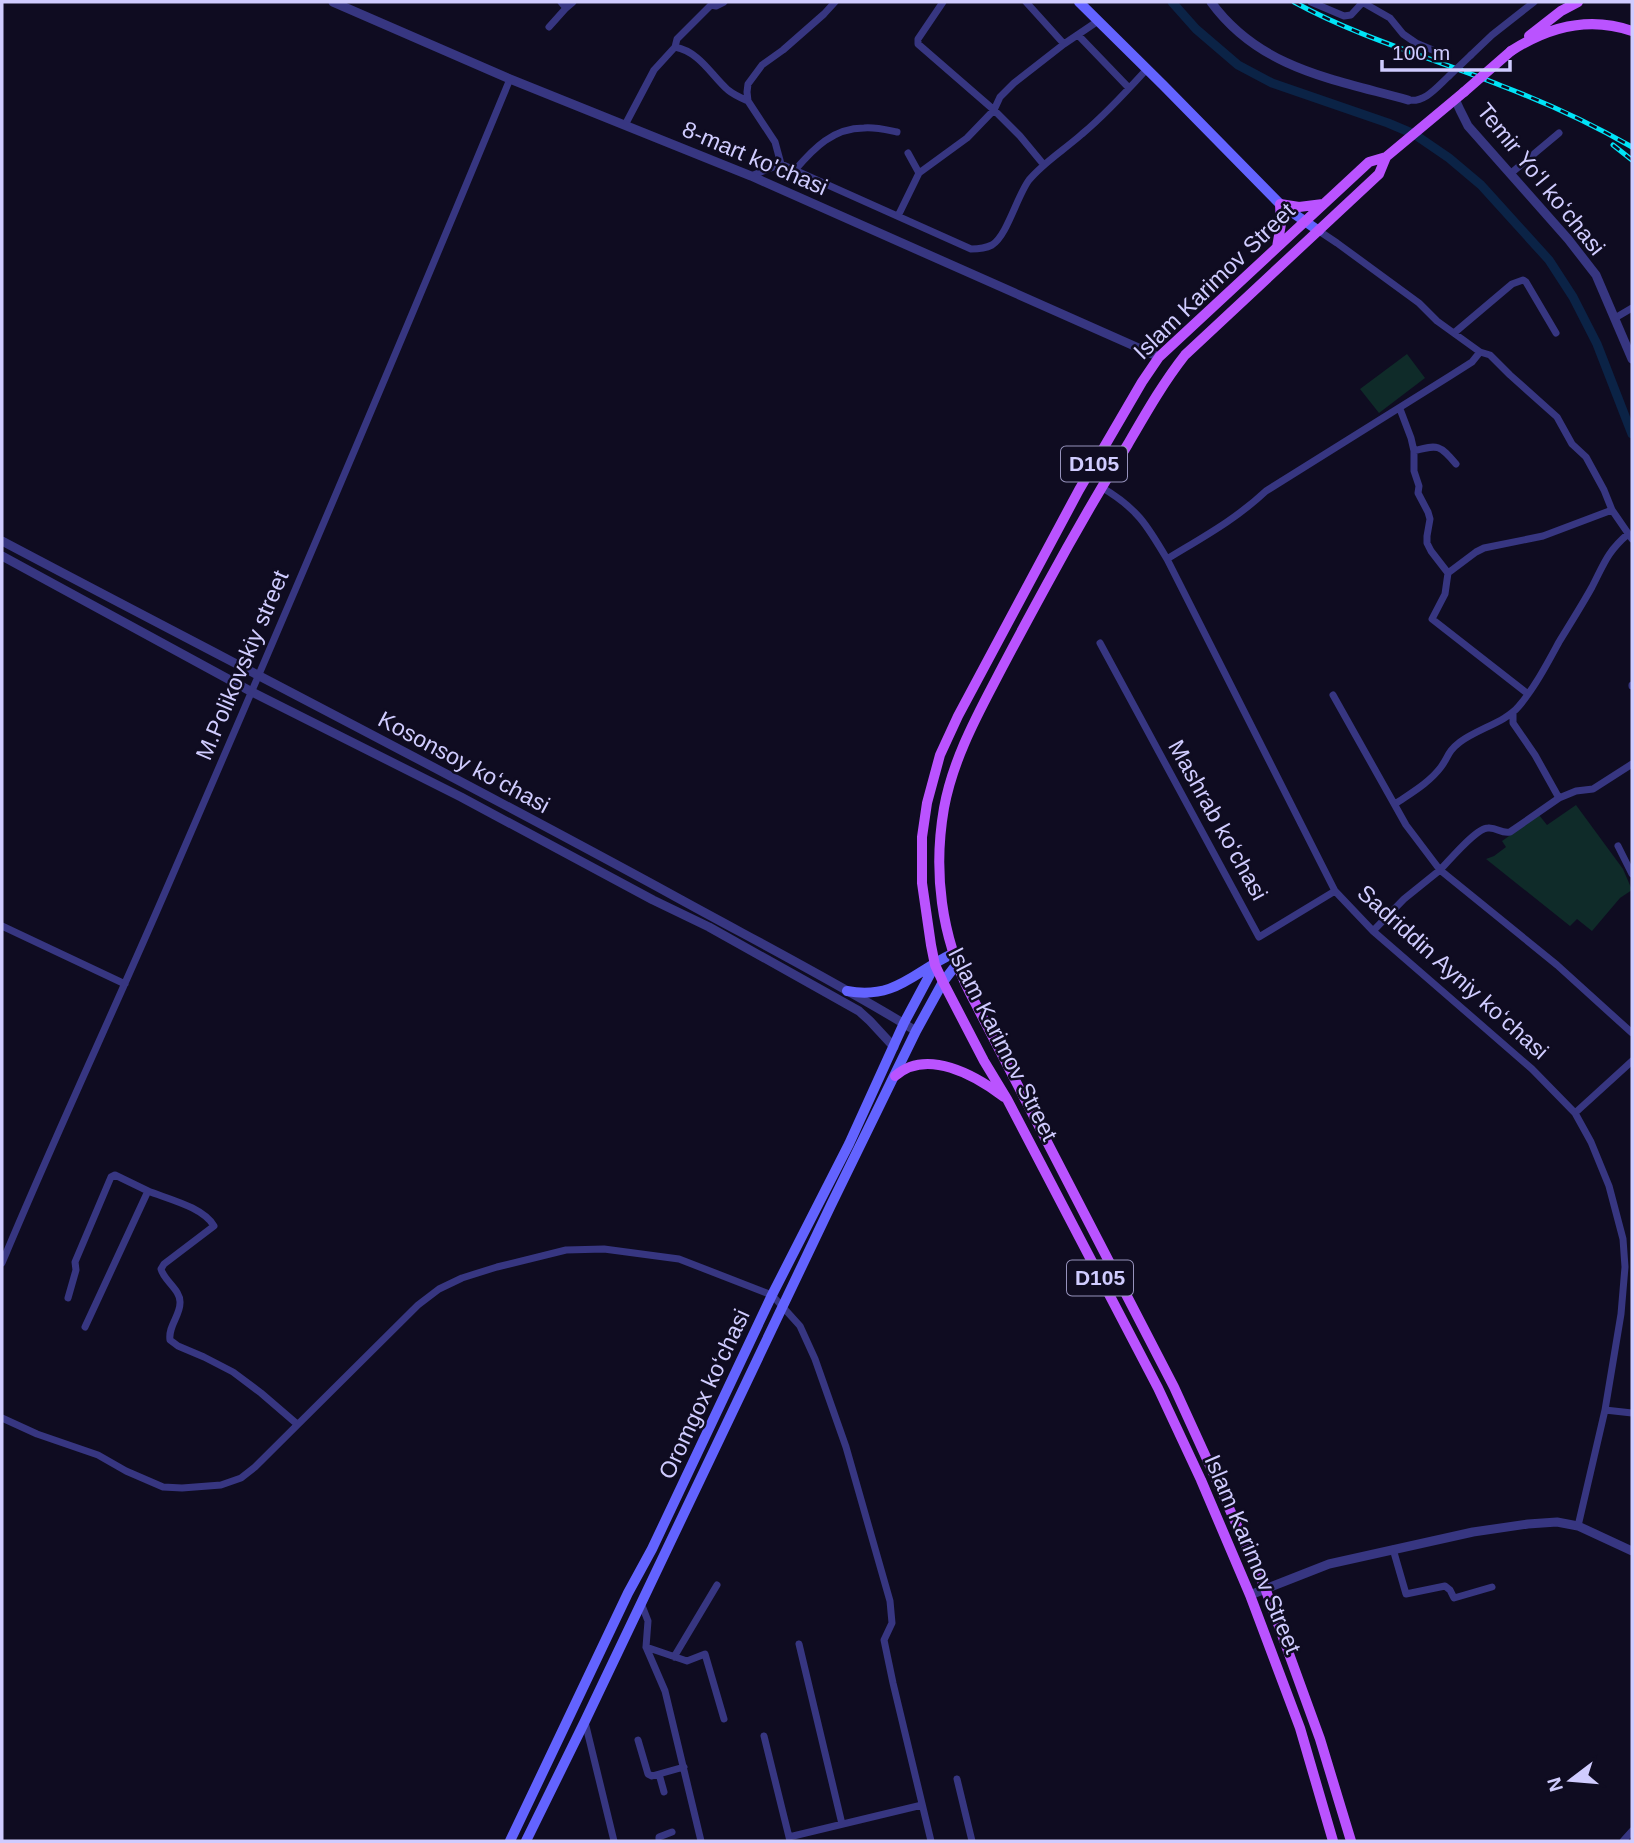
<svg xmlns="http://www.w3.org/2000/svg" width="1634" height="1843" viewBox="0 0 1634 1843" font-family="Helvetica,sans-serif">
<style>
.green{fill:#0f2b29}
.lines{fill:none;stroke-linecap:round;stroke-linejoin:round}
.canal{stroke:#0b2346;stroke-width:9}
.minor{stroke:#373681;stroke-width:7}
.tertiary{stroke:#373681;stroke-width:9}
.secondary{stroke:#6363ff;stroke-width:10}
.primary{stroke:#ba53ff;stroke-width:10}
.rail-casing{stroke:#00e4f7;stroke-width:5}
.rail{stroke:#0f0c21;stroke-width:2.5;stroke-dasharray:8;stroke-linecap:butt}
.minor-bridge{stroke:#373681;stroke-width:7}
.primary-bridge{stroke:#ba53ff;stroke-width:10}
.labels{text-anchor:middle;stroke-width:5;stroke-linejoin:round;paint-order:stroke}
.shield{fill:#0f0c21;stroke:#9692bc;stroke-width:2}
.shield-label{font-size:21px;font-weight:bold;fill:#d0ccff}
.street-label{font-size:23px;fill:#d0ccff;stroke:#0f0c21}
</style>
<rect width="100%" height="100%" fill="#0f0c21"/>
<path class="green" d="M1407 354 1425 378 1379 413 1360 389Z
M1576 805 1623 869 1632 890 1620 898 1592 931 1577 919 1570 926 1486 859 1494 856 1506 847 1502 841 1539 815 1547 825Z"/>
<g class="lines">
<path class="canal" d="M1172 2 1196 29 1238 65 1272 83 1388 123 1414 134 1449 158 1481 185 1549 260 1573 297 1597 344 1632 434"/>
<path class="minor" d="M561 2 566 8 573 2
M943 2 918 39V44L994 110 1020 136 1044 165
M1026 2 1064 44
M1311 2 1344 16 1351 15 1363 2
M1362 2 1390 18 1403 34 1416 43 1447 56
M549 27 566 8
M1078 35 1129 88
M675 47C700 52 711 75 728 90 734 95 741 98 748 101
M1471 55 1492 35 1534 2
M1408 100C1425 103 1437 87 1449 76
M625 125 654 70 675 47 677 39 711 5 716 6 724 2
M908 153 919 173
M781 164 775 142 748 101 747 92 748 84 762 65 783 50 824 14 835 2
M795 170C814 148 833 128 864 128 875 127 887 130 897 132
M1510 174 1559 133
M751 176 781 164 971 249C978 249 986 248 992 245 1007 236 1017 196 1029 180 1044 162 1064 150 1082 134 1105 115 1126 92 1146 70
M898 216 919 173 967 138 994 110 1000 97 1014 83 1064 44 1098 21
M1319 231 1337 243 1419 303 1437 321 1480 352 1490 355 1510 375 1557 417 1572 444 1586 457 1604 490 1612 510 1632 539
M1615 318 1632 308
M1454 333 1512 284 1523 280 1526 282 1556 333
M1400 409 1411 438 1414 451V471L1419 486 1418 493 1428 512 1430 519 1427 536V543L1431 551 1448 573
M1414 451C1438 444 1440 445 1456 464
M1101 487C1137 508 1147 525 1167 559L1335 891 1373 931 1532 1069 1575 1113 1591 1142 1609 1186 1623 1239 1625 1267 1621 1314 1605 1410 1578 1526
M1167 559C1203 537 1235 520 1266 491L1450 376 1472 362 1480 352
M1100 643 1259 937 1335 891
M1632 686V685
M1528 694 1432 619 1445 594 1448 573 1476 552 1484 548 1543 536 1612 510
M1333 695 1406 825 1440 870C1449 861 1476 828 1488 828 1497 827 1501 834 1510 832L1559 798 1576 791 1593 789 1632 764
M1513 713V723L1535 755 1559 798
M1395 804C1411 793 1429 783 1441 767 1449 756 1447 752 1460 742 1477 729 1506 722 1519 706 1535 687 1547 664 1559 642 1570 624 1582 605 1592 587 1604 564 1607 552 1628 534
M1618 846 1632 874
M2 926 125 984
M1373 931 1404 899 1440 870 1557 965 1632 1033
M1575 1113 1632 1061
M2 1263C54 1138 112 1015 166 890 283 620 398 350 510 79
M68 1298 76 1270 75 1262 111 1177 115 1175 148 1191
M85 1327 148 1191C168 1199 203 1207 214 1226L164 1264 161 1269C164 1281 181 1290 180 1303 180 1316 168 1326 170 1340L178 1346 204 1357 233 1372 261 1393 297 1424
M1605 1410 1632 1413
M2 1418 37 1434 98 1455 126 1471 163 1487 182 1488 221 1485 241 1478 255 1467 418 1305 439 1289 462 1278 497 1267 566 1250 604 1249 679 1259 772 1295 800 1326 815 1359 846 1447 890 1601 892 1623 884 1640 893 1683 931 1841
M1393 1549 1406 1594 1445 1586 1450 1590 1454 1598 1492 1587
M641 1603 648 1621 646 1647 665 1691 701 1841
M799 1644 842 1824
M646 1647 687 1661 705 1654 724 1719
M674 1657 717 1585
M585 1722 614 1841
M764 1736 790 1841
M638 1740 648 1774 652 1776 684 1767
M659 1774 664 1792
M957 1779 972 1841
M789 1837 922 1805
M659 1841V1837L672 1832
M1623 1841 1632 1831"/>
<path class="tertiary" d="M333 2 510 79 751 176 1159 357
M1211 2C1260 69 1333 79 1408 100
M1455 99 1460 110 1468 126 1568 239 1596 275 1632 359
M2 541C227 660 453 775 676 897 756 941 838 983 916 1031
M2 556 252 692 461 797 653 900 709 927 859 1011 870 1021 894 1047
M1250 1595 1329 1564 1473 1532 1528 1524 1557 1522 1578 1526 1632 1551"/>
<path class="secondary" d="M1079 2 1163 85 1280 204 1319 231
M847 991C895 1000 914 972 952 954
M510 1841 628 1593 652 1549 772 1295 849 1144 904 1023 935 965
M526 1841 585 1721 831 1205 916 1031 943 982 956 965"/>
<path class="primary" d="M1529 36 1561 11 1578 2
M1511 51C1548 27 1589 16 1632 31
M1277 247 1281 224 1280 204 1299 207 1323 204
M895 1076C927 1048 975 1075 1004 1097
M1333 1841 1300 1728 1250 1595 1201 1480 1158 1388 1007 1099 984 1061 943 982 935 965 931 945 922 883V837L927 803 940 755 958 716 1079 490 1142 382 1159 357 1369 162 1386 157 1464 92
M1351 1841 1320 1739 1265 1588 1216 1479 1174 1387 970 993C941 936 933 871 944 808 952 764 973 723 993 685 1010 652 1028 619 1046 586 1072 538 1099 491 1128 444 1146 413 1163 383 1185 355L1379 174 1386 157"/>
<g class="rail-casing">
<path id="rail" d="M1294 2C1360 38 1432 58 1502 86 1547 103 1590 123 1632 147
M1613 145 1632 160"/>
</g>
<use href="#rail" class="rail"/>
<path class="minor-bridge" d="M1449 76 1471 55"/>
<path class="primary-bridge" d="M1464 92 1511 51"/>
</g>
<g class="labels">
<g class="shield">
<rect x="1061" y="446.5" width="66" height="35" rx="5"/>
<rect x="1067" y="1260.5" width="66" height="35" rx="5"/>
</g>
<g class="shield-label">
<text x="1094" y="471">D105</text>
<text x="1100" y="1285">D105</text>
</g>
<g class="street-label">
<text transform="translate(755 158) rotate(23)" y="8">8-mart ko'chasi</text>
<text transform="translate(1541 179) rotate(51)" y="8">Temir Yoʻl koʻchasi</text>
<text transform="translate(1214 281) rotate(-44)" y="8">Islam Karimov Street</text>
<text transform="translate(242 665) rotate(-67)" y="8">M.Polikovskiy street</text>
<text transform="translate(464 762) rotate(28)" y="8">Kosonsoy koʻchasi</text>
<text transform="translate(1218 820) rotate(61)" y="8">Mashrab koʻchasi</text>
<text transform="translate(1453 972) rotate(42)" y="8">Sadriddin Ayniy koʻchasi</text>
<text transform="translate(1003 1044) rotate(63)" y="8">Islam Karimov Street</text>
<text transform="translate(704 1394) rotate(-65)" y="8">Oromgox ko‘chasi</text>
<text transform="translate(1253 1554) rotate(67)" y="8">Islam Karimov Street</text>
</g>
</g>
<rect width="1634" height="1843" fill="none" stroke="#d0ccff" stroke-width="7"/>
<g transform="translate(1571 1780) rotate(254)" stroke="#0f0c21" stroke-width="5" paint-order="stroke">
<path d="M0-5L12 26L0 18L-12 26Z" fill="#d0ccff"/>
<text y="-10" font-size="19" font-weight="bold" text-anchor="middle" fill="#d0ccff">N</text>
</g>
<path d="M1382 60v10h128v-10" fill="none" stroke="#d0ccff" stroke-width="3.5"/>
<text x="1392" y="60" font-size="21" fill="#d0ccff" stroke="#0f0c21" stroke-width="5" paint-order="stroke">100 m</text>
</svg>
